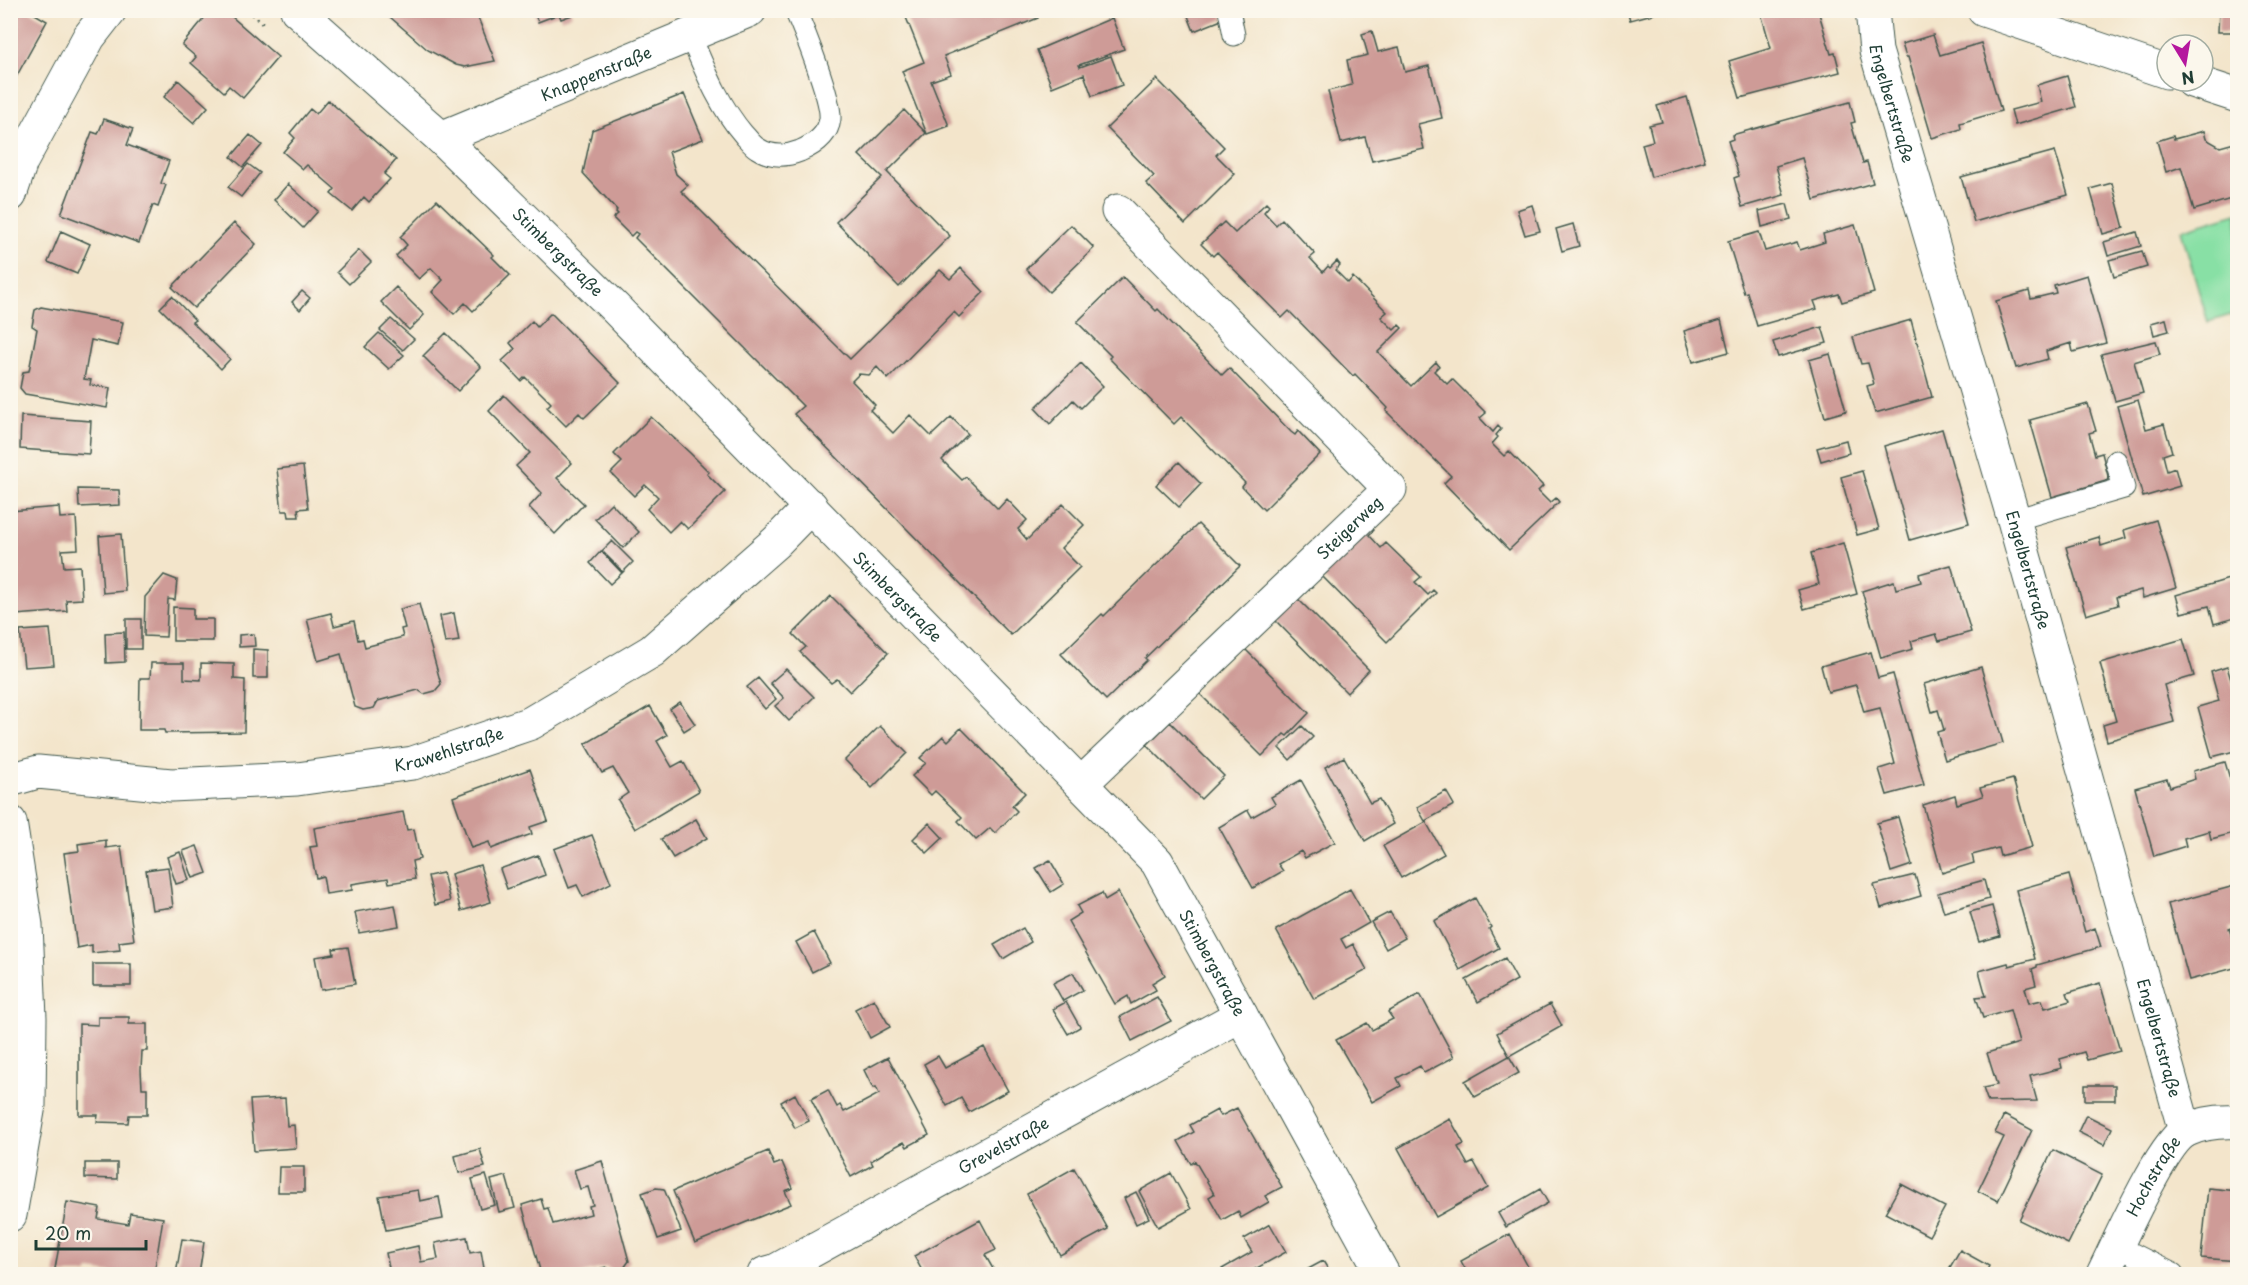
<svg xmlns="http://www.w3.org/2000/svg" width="2248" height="1285" viewBox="0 0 2248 1285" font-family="'Playpen Sans',sans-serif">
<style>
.green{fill:#88e0a5;stroke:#548e6c;stroke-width:1.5}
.building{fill:#ce9b97}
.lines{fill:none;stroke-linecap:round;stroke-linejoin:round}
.service-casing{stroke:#3f564b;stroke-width:23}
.minor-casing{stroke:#3f564b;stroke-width:35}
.tertiary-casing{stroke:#3f564b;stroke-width:35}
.path{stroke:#3f564b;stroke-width:4;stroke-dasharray:1.5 4.5;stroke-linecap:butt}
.service{stroke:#fff;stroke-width:21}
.minor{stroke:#fff;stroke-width:33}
.tertiary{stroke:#fff;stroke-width:33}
.labels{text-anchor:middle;stroke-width:5;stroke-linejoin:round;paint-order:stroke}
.street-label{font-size:16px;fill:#1f3d34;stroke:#fbf7ec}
</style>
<rect width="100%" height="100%" fill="#fbf7ec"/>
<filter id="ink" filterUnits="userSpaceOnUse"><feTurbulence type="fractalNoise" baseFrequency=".0167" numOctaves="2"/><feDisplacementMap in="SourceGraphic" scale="12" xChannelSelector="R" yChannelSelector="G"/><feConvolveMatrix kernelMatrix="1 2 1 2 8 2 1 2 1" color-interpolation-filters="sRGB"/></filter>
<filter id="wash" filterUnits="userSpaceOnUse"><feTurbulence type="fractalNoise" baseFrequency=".008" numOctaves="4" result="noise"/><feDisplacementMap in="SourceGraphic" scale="24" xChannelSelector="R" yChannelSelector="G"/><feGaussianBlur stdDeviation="1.35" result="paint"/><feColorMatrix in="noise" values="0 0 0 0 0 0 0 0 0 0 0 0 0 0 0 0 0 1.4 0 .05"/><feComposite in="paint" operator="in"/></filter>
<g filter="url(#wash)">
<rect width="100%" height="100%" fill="#f3e5cb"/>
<path class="green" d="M2237 213V313L2208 322 2181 230Z"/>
<g id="blocks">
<path class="building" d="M10 10H28L47 21 10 88Z
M211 10H224L278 57 243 98 229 86 224 92 191 63 196 57 182 45Z
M382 10H475L495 61 465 67 456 65 428 50Z
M533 10H570L572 15 561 19 559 14 538 22Z
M903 10H1035L1038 18 944 56 951 74 931 81 949 126 927 134 902 71 924 62Z
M1189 10H1220L1224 19 1194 31 1188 16 1191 15Z
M1627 10H1664V11L1630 20Z
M1760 10H1818L1831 54 1835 53 1840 72 1740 98 1729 61 1771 48Z
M2219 10H2238V32H2218Z
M1112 18 1124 49 1079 65 1080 67 1111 56 1122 85 1092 96 1084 74 1052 87 1037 50Z
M1372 31 1378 52 1399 47 1405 72 1429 66 1442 118 1418 124 1424 149 1372 161 1365 137 1341 143 1328 91 1352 85 1347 60 1368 55 1362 34Z
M1933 35 1940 55 1981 43 2001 111 1960 123 1961 129 1932 138 1908 57H1906L1902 44Z
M2067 76 2076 107 2015 125 2011 110 2041 102 2037 85Z
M1157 79 1224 147 1216 155 1235 174 1185 224 1146 183 1154 176 1107 128Z
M178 80 208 107 194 123 164 97Z
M684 94 703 139 669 152 676 174 688 185 681 191 850 359 940 270 950 279 961 268 984 292 959 317 954 312 888 379 877 367 869 375 859 374 852 381 875 405 870 410 893 433 910 415 931 436 951 417 968 434 942 460 962 480 966 477 998 509 1007 499 1027 520 1018 529 1027 540 1063 504 1084 525 1061 548 1080 567 1011 635 794 414 803 406 635 238 638 234 635 232 631 236 613 218 618 214 616 212 617 210 583 173 592 130Z
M1687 97 1705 161 1651 177 1642 144 1653 141 1649 125 1662 122 1657 106Z
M328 100 396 160 384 174 390 179 369 202 364 197 352 211 331 194 335 189 307 165 303 169 283 152 295 138 290 133 310 109 316 114Z
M1850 102 1855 122 1851 123 1857 144 1863 163 1867 162 1873 183 1814 200 1802 158 1776 166 1784 195 1742 207 1734 178 1739 176 1728 141 1733 139 1732 135Z
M904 110 926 133 887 172 950 236 899 287 836 222 882 177 859 155Z
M104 119 133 129 127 145 169 161 161 183 166 185 158 207 153 205 139 243 61 214 92 132 98 134Z
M2204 131 2206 139 2220 147 2238 142V197L2194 210 2181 167 2166 172 2157 141 2173 136 2174 139Z
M250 135 262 145 243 167 231 157Z
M2055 151 2068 195 1974 222 1961 177Z
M248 164 260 173 241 197 228 187Z
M2112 183 2124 228 2103 234 2090 189Z
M288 184 318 211 303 228 274 200Z
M437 200 494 255 492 257 510 275 473 311 465 303 454 314 432 292 443 280 431 268 419 279 396 256 407 245 400 237Z
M1266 203 1269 206 1264 212 1276 225 1282 219 1315 254 1310 258 1323 272 1328 266 1330 268 1337 261 1340 265 1335 270 1348 283 1353 277 1387 312 1381 317 1394 330 1399 325 1402 328 1378 352 1411 386 1436 362 1439 366 1434 371 1447 384 1452 379 1486 413 1480 418 1493 432 1498 426 1501 429 1496 435 1498 437 1492 444 1504 456 1509 451 1543 486 1538 491 1550 503 1556 498 1559 502 1509 550 1444 483 1451 476 1386 411 1388 408 1355 374 1353 376 1289 311 1282 318 1217 252 1213 256 1201 244 1224 222 1235 233Z
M1787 204 1791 219 1762 227 1759 211Z
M1532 205 1540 231 1525 235 1517 210Z
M234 223 256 244 194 308 172 287Z
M1573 224 1579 246 1562 251 1556 229Z
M1071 225 1094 248 1049 292 1026 269Z
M1855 225 1874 293 1842 302 1839 294 1814 301 1817 309 1757 326 1747 292 1744 293 1728 241 1759 232 1765 251 1797 242 1800 250 1825 242 1823 234Z
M61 231 90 244 77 274 48 262Z
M2137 232 2141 246 2108 256 2104 242Z
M359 250 371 262 349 284 337 272Z
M2142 251 2147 267 2114 277 2109 260Z
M2087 275 2106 343 2073 352 2071 343 2046 351 2048 359 2016 368 1996 301 2029 291 2031 299 2056 293 2054 285Z
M1123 277 1156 311 1158 309 1222 375 1229 368 1291 432 1295 435 1298 431 1320 454 1264 510 1242 487 1245 483 1181 417 1174 424 1109 358 1111 356 1077 322Z
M396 287 424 315 409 330 381 302Z
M302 291 310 298 300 310 292 302Z
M172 296 195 320 192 322 230 359 221 369 160 308Z
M41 307 123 322 118 346 91 340 84 379 91 380 90 385 110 388 107 408 25 394 20 388 23 372 29 371 37 329 32 326 35 310Z
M551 313 620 383 584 418 579 413 566 426 547 407 551 403 525 377 521 381 502 361 515 349 510 343 532 321 537 327Z
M391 319 414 339 403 350 380 330Z
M2166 319 2169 331 2154 335 2151 323Z
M1721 320 1729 352 1693 362 1684 331Z
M1911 320 1932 397 1875 413 1867 386 1874 384 1871 373 1868 363 1861 364 1853 337Z
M1822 327 1827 343 1778 357 1773 342Z
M379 333 404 355 389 369 365 347Z
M446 333 481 367 458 391 423 356Z
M2156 341 2160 354 2134 362 2143 393 2115 401 2101 354Z
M1830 354 1846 411 1825 417 1809 360Z
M1081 363 1103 386 1081 408 1073 400 1050 424 1035 408Z
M504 395 572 463 557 478 584 504 555 534 529 507 542 493 516 466 530 453 489 411Z
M2138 400 2146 429 2164 424 2172 452 2163 455 2167 471 2175 468 2180 486 2143 497 2117 406Z
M2088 404 2096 431 2089 433 2095 455 2102 453 2109 480 2052 497 2030 420Z
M21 416 91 421 89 454 20 449Z
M651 417 690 453 709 472 707 474 725 492 688 529 680 521 669 532 647 509 658 497 652 491 645 485 634 496 611 473 622 462 614 454Z
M1942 429 1969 523 1910 540 1884 446Z
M1846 440 1849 453 1821 461 1817 448Z
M1179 462 1201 484 1179 507 1156 485Z
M303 466 308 508 298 509 299 517H289L288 511H282L277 469Z
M1862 471 1879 529 1857 535 1841 477Z
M78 489 119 490 120 505 79 507Z
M611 503 639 532 623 548 595 519Z
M59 507 60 518 76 517 78 549 62 550 64 567 80 566 82 599 66 600 67 611 15 615 10 584V511Z
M2156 520 2176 588 2143 598 2141 590 2116 597 2118 605 2086 615 2066 547 2099 537 2101 546 2126 538 2124 530Z
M1198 524 1240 566 1145 658 1147 660 1106 700 1061 654 1102 614 1104 616Z
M1371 527 1374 530 1369 535 1381 548 1386 543 1421 577 1415 582 1428 595 1433 590 1436 593 1387 642 1321 575Z
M121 534 125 591 103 593 99 536Z
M612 541 633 562 623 572 602 551Z
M1843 543 1857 594 1804 609 1798 590 1819 584 1811 553Z
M601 551 622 573 610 584 590 563Z
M1951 565 1971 632 1939 641 1936 634 1911 641 1913 649 1881 658 1862 591 1894 581 1896 589 1921 582 1919 574Z
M164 575 177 580 175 600 168 599 166 637 144 636 145 597Z
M2232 578 2238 597V617L2214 624 2209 606 2181 613 2176 595Z
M831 596 888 653 850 692 837 679 831 683 800 652 806 647 793 634Z
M1296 597 1369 670 1347 693 1274 619Z
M419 604 441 684 435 691 424 694 418 690 378 701 374 708 363 710 355 707 341 654 318 661 307 619 331 613 334 626 354 621 358 640 363 639 365 647 403 637 401 629 405 628 400 609Z
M173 607 193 608V619H213V641H173Z
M454 613 459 641 445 643 440 616Z
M126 619H141V649H126Z
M50 629 54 665 24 667 20 631Z
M124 632 125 662 106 663 105 633Z
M254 634 255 646 239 647V635Z
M2183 639 2194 676 2164 685 2174 722 2107 741 2103 725 2116 721 2100 663Z
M1244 648 1309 713 1287 736 1284 734 1262 756 1199 693Z
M253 649 268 650V678H253Z
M1871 652 1878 678 1893 674 1924 785 1887 795 1879 769 1895 764 1880 708 1864 712 1856 685 1828 692 1821 666Z
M151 663H184V679L201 680V663L234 664V679L245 680 244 732 165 733 164 730H139L140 678H150Z
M1981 667 2003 743 1945 760 1937 732 1944 730 1938 710 1932 712 1924 684Z
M2227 667 2238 702V729L2235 730 2238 750 2212 757 2198 707 2219 701 2211 672Z
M786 669 814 697 789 721 775 706 784 698 770 683Z
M758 678 776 699 765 709 747 687Z
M680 702 695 724 684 731 670 709Z
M650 706 667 735 657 741 672 767 683 761 699 791 635 829 618 800 628 793 613 768 602 773 585 744Z
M1170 722 1224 776 1201 799 1147 745Z
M880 726 907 753 872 788 845 760Z
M1302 726 1313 737 1290 760 1279 748Z
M961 728 1025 793 1012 806 1017 811 995 833 990 828 976 840 958 821 962 817 935 791 931 795 912 776 926 763 920 758 943 736 948 741Z
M1344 757 1370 803 1379 799 1393 824 1365 841 1325 767Z
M2225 762 2238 806V832L2211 839 2209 831 2184 838 2186 846 2154 856 2135 788 2167 779 2170 787 2195 779 2193 771Z
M530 769 548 821 530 827 532 834 512 841 491 849 489 842 471 848 453 797Z
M2013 779 2032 847 2000 856 1998 848 1972 855 1974 863 1942 873 1923 805 1955 795 1957 804 1983 796 1980 788Z
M1301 780 1335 842 1305 858 1301 851 1278 864 1283 871 1253 888 1219 827 1248 810 1252 817 1275 804 1271 797Z
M1446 791 1454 805 1425 821 1417 807Z
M403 812 407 830 414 829 420 859 412 861 415 879 389 883 388 878 352 884V890L326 894 323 876 316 878 310 847 317 846 314 828Z
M1898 817 1912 865 1891 872 1877 823Z
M696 819 707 838 673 858 661 839Z
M1426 822 1444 854 1401 878 1383 846Z
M929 823 943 838 927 853 913 839Z
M592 835 611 883 583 897 577 885 569 888 554 849Z
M106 840V848L121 846 134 940 119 942 120 950 92 953V945L77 948 64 853 79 851 78 844Z
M197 846 207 873 193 878 183 851Z
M180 852 189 880 176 884 167 857Z
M538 855 545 875 507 889 500 869Z
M1050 860 1064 884 1051 892 1036 868Z
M480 865 491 902 461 911 451 874Z
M168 867 173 907 152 910 146 870Z
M443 873 450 901 435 905 428 876Z
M1915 875 1921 896 1881 908 1874 885Z
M2069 875 2085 932 2095 928 2101 947 2037 965V967L2032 969 2036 985 2025 988 2029 1003 2042 1000 2045 1008 2070 1001 2067 993 2100 983 2120 1051 2087 1060 2084 1052 2060 1059 2062 1068 2030 1076 2037 1101 1988 1102 1983 1088 1997 1085 1987 1053 2019 1043 2010 1010 1983 1018 1976 997 1986 996 1979 971 2008 963 2009 966 2035 959 2016 890Z
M1984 880 1989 899 1944 912 1938 893Z
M2238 885V925L2229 928 2232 938 2238 937V967L2189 980 2168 904Z
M1350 889 1369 923 1341 939 1346 948 1353 944 1367 970 1314 999 1276 930Z
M1118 892 1165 975 1152 983 1156 990 1131 1004 1128 996 1115 1004 1068 921 1081 913 1077 906 1102 893 1105 900Z
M1475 898 1491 927 1489 929 1499 948 1460 970 1434 921Z
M395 905 399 926 359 933 355 912Z
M1992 906 2000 936 1979 942 1970 912Z
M1390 912 1405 938 1386 949 1371 922Z
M1023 928 1031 942 1003 959 994 945Z
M814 932 830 963 812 972 796 942Z
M348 947 355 984 321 990 315 957 334 954 333 949Z
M1505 958 1517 980 1478 1002 1466 980Z
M93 964H131V986H93Z
M1073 973 1083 990 1063 1001 1053 983Z
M1420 994 1454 1057 1424 1073 1420 1066 1397 1078 1401 1086 1372 1102 1336 1040 1367 1023 1372 1030 1393 1019 1388 1012Z
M1157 997 1171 1021 1132 1041 1120 1017Z
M874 999 890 1027 870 1038 855 1009Z
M1066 1002 1080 1027 1068 1034 1053 1009Z
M1550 1004 1562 1026 1509 1056 1497 1033Z
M98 1017H129V1024H147V1051H142L141 1070 142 1088H147V1115H129L128 1123 97 1122 98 1115H79V1024L98 1025Z
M984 1047 1008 1091 969 1112 961 1098 947 1106 924 1064 938 1056 945 1068Z
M1509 1056 1519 1073 1475 1097 1465 1081Z
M888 1057 929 1135 907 1147 904 1142 887 1151 871 1161 873 1165 851 1177 811 1099 828 1090 837 1107 840 1105 844 1112 862 1103 879 1094 876 1087 873 1088 864 1070Z
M2085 1085H2115V1100H2085Z
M795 1094 809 1121 795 1128 781 1102Z
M285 1098 287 1126 294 1125 296 1148 254 1151 250 1100Z
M1237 1108 1282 1187 1265 1196 1269 1202 1241 1218 1238 1211 1222 1220 1209 1197 1214 1194 1205 1178 1195 1161 1191 1164 1178 1141 1194 1132 1190 1125 1217 1110 1221 1116Z
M2004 1115 2032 1130 1998 1201 1978 1191 2004 1137 1995 1133Z
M2086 1115 2112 1128 2104 1145 2078 1132Z
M1450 1119 1464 1144 1458 1147 1468 1165 1474 1162 1488 1188 1436 1217 1398 1148Z
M480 1149 485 1167 459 1173 455 1156Z
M2053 1150 2102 1175 2068 1244 2019 1220Z
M768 1151 774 1165 782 1162 793 1188 785 1191 791 1204 695 1243 673 1191Z
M602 1161 629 1261 624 1268 613 1271 606 1267 580 1274H541L522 1205 541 1199 544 1209 548 1208 553 1224 591 1214 589 1206 593 1205 588 1187 580 1189 574 1170Z
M85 1163H117V1179L85 1178Z
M279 1167H304V1192H278Z
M1074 1168 1108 1229 1060 1255 1027 1194Z
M1171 1173 1191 1209 1158 1227 1139 1191Z
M486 1175 495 1205 480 1209 472 1179Z
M506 1176 515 1208 499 1212 491 1180Z
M1901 1184 1945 1207 1929 1236 1885 1213Z
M656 1188 664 1189 681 1231 658 1239 642 1193Z
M2208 1188 2238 1191V1261L2201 1258Z
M1540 1189 1548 1203 1506 1227 1498 1213Z
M418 1190 420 1201 439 1197 443 1219 386 1230 379 1196Z
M1136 1192 1149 1218 1136 1224 1124 1198Z
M67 1202 100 1208 98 1219 128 1224 130 1213 163 1218 154 1274H119L89 1270 88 1274H54Z
M980 1220 996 1250 985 1255 996 1274H924L914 1256Z
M1270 1224 1286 1252 1246 1274H1226L1222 1269 1252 1252 1244 1239Z
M1510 1234 1532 1274H1468L1461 1261Z
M467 1237 470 1253 481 1251 485 1274H379L378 1270 389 1268 386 1253 418 1246 421 1262 438 1259 435 1243Z
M182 1239 204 1242 199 1274H176Z
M1960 1250 1989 1266 1985 1274H1946Z
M1323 1261 1331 1274H1299Z
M1067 1269 1071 1274H1057Z"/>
</g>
</g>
<g filter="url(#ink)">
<use href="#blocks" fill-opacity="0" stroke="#3f564b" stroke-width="1.5"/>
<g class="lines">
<g class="service-casing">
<path id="service" d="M1229 10 1234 35
M690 35C705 70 719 106 744 135 748 139 752 145 757 148 771 157 785 157 800 151 814 145 828 135 830 119 832 100 804 30 795 10
M2014 520 2124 488 2116 461
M2117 1246 2173 1274"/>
</g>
<g class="minor-casing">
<g id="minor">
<path id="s1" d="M1872 10 1876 51 2014 520 2185 1131"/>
<path d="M1984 10 2167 72"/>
<path d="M2192 81 2238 96"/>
<path id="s2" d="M441 138 750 10"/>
<path d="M10 195 21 162 89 37 110 10"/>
<path id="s3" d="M10 780 38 772 171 785 297 779 413 763 531 723 652 651 776 542 811 506"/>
<path id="s4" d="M1082 783 1390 489 1118 211"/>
<path d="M10 822 26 925 30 1018 29 1105 10 1215"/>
<path id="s5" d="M764 1274 775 1271 1241 1015"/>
<path id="s6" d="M2103 1274C2117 1246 2163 1141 2187 1130 2202 1123 2222 1121 2238 1122"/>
</g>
</g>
<g class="tertiary-casing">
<g id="tertiary">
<path id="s7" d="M297 10 441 138 614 307 1157 862 1383 1274"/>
</g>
</g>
<path class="path" d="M248 10 263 24"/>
<use href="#service" class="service"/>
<use href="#minor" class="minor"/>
<use href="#tertiary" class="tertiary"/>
</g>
</g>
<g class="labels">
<g class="street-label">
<text dy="6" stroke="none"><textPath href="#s2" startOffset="168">Knappenstraße</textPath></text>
<text dy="6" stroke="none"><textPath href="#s1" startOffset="96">Engelbertstraße</textPath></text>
<text dy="6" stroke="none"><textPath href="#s7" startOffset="356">Stimbergstraße</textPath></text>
<text dy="6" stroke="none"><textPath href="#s4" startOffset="370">Steigerweg</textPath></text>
<text dy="6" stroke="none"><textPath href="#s1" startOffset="582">Engelbertstraße</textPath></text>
<text dy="6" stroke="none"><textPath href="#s7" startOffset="840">Stimbergstraße</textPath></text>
<text dy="6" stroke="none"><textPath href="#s3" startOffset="444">Krawehlstraße</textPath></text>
<text dy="6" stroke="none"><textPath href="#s7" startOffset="1326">Stimbergstraße</textPath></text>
<text dy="6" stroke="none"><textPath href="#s1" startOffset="1068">Engelbertstraße</textPath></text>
<text dy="6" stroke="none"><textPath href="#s5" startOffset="272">Grevelstraße</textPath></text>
<text dy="6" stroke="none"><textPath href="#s6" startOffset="110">Hochstraße</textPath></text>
</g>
</g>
<rect width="2248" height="1285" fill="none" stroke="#fbf7ec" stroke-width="36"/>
<g transform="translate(2185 63) rotate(169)"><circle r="28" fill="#fbf7ec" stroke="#a3ada2" stroke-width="1.5"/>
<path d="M0-4.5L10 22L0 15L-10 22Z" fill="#b5179e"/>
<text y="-9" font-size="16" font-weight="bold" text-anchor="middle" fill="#1f3d34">N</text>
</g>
<path d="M36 1240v9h110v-9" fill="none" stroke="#1f3d34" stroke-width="3"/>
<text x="45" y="1240" font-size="18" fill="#1f3d34" stroke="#fbf7ec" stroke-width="4.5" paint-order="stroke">20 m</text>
</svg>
